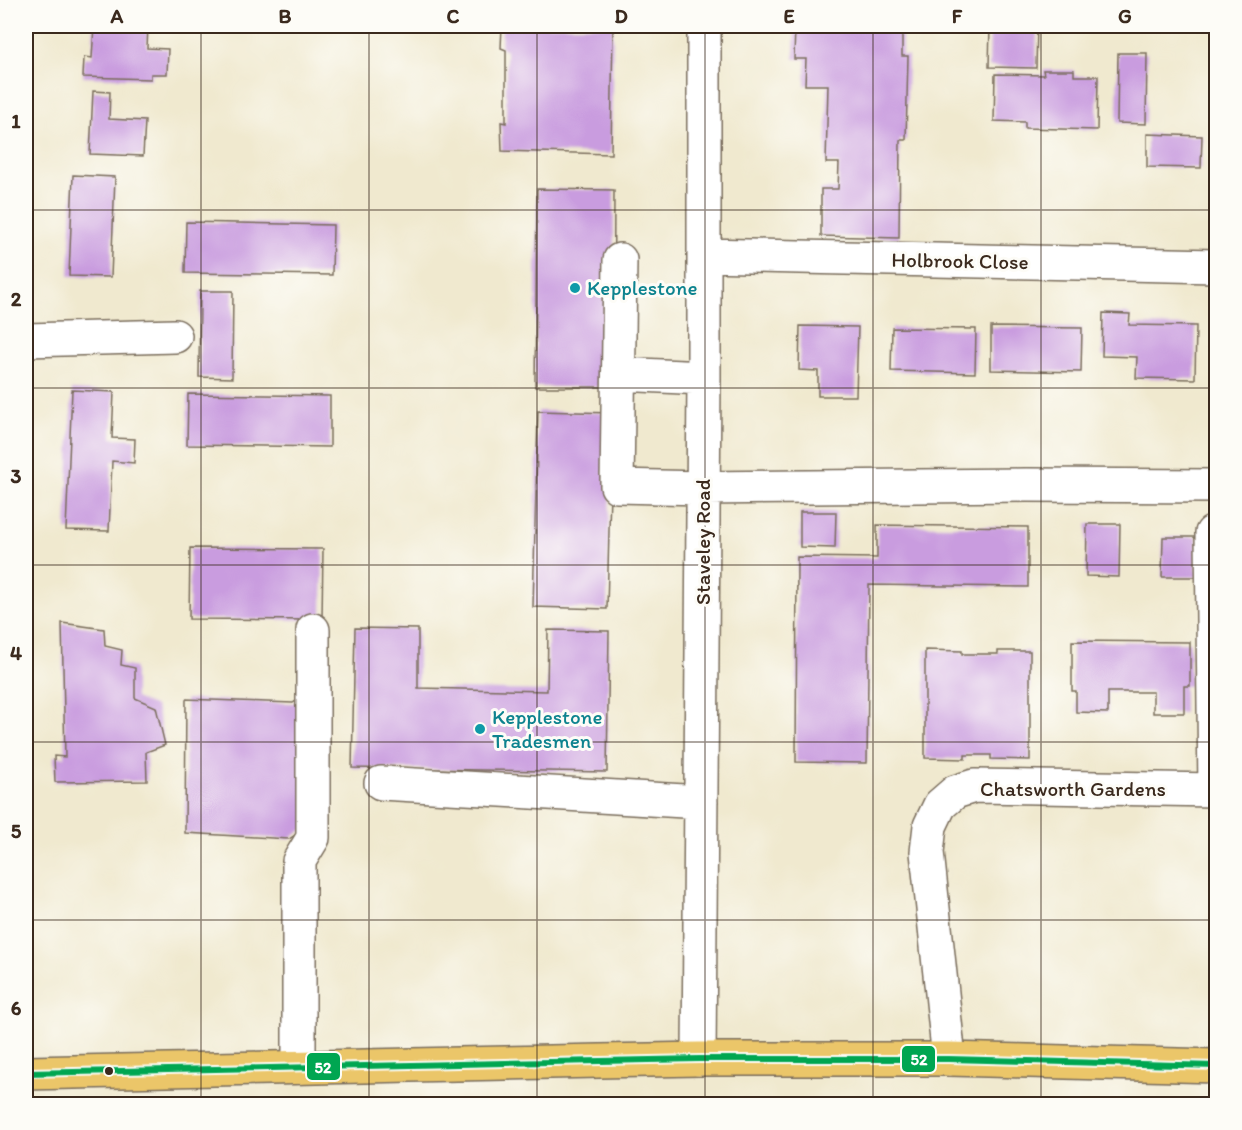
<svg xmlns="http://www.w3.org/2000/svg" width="1242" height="1130" viewBox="0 0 1242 1130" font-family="Itim,sans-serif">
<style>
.building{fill:#c99cdf}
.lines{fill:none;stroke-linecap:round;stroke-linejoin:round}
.minor-casing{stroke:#7a6d5c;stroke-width:36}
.major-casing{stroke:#7a6d5c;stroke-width:36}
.path{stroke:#7a6d5c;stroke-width:4;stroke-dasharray:1.5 4.5;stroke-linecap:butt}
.minor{stroke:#fff;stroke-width:33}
.major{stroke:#ebc669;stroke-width:33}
.bus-1-casing{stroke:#fdfcf7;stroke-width:10}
.bus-1{stroke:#00a651;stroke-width:6}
.grid{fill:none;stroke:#3b2a1e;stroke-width:1.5;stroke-opacity:0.55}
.culture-dot{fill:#0f9aa8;stroke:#fdfcf7;stroke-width:2}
.bus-dot{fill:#3b2a1e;stroke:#fdfcf7;stroke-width:2}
.labels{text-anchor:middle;stroke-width:6;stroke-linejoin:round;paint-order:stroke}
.street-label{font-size:21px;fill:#3b2a1e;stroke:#fdfcf7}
.culture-label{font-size:21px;fill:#0d838f;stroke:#fdfcf7;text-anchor:start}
.line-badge{stroke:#fdfcf7;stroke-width:2}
.badge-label{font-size:16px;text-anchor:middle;font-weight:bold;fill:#fff}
.neatline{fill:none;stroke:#3b2a1e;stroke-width:2}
.grid-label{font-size:20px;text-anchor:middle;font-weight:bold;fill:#3b2a1e}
</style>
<rect width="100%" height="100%" fill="#fdfcf7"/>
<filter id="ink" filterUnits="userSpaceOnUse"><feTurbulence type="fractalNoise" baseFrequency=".0167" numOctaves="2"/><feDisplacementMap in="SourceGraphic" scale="12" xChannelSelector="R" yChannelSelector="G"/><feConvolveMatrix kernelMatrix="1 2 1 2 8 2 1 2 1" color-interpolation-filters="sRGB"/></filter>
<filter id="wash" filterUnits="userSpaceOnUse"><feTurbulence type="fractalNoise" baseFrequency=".008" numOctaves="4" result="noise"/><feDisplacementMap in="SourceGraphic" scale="24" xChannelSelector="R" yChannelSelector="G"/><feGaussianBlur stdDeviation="1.35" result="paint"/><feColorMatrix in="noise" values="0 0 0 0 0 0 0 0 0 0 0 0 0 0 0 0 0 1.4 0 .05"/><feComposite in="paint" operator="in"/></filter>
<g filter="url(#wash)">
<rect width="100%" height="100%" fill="#f0e9cf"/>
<g id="blocks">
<path class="building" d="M94 26H148L147 48 168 49 167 74H151V79L83 77 84 57 92 58Z
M502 26H613L611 154 502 151 501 122 506 123V50L501 48Z
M795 26H902V56H908L906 140H900L899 238 821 236V189H838L839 163H826L828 85H805L806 59H794Z
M990 26H1037L1036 68 989 67Z
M1118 53H1147L1146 124 1117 123Z
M1043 70H1074V76H1098L1097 130 1025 128V122L994 121 995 74 1044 75Z
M93 91 110 92 109 119 145 121 143 156 90 154Z
M1147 134 1202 136 1201 168 1147 167Z
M73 175 115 177 111 277 69 276Z
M537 189 614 190 613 387H535Z
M186 222 333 225 332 275 185 273Z
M200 291H233L232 378 199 377Z
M1103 313 1130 314 1129 325 1196 326 1195 379 1136 378 1137 357 1102 356Z
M800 326 858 327 856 396H818V371L799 370Z
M991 327 1082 328 1081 372 991 370Z
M892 328 976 329 975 373 891 371Z
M72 390 114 392 112 438 135 439 134 463 112 461 109 531 66 530Z
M188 394 330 396V447L187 445Z
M538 411 612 413 607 609 533 607Z
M800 512H836L835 548 800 547Z
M1087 524H1120L1119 577 1086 576Z
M877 525 1028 527V587L869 585 867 763 796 762 797 557 877 558Z
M1163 537H1197V577H1162Z
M190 548 323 549 322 620 189 619Z
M62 623 104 629 105 646 122 650 121 665 135 668V698L156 707 165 745 146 752 147 781 55 782 54 756 65 757Z
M355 628 418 629V688L547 691 548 630 609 631 607 772 352 768Z
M1072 641 1190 642V686H1184V713H1153V692H1108V713L1076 712V691H1072Z
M925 650 962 651V654H998V651H1030V760L991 759V755H965V759L925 758Z
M304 695 307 827 289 839 185 833 186 699 293 703Z"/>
</g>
</g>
<g filter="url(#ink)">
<use href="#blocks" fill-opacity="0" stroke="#7a6d5c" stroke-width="1.5"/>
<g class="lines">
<g class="minor-casing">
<path id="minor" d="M704 255 1216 266
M620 260 617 486 703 488 1026 485 1216 486
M26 340 175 336
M619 374 704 378
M1212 533 1215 790
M381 783 701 802
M699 1059 704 378V26
M949 1059 927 852 930 826 940 805 955 792 974 786 1216 790
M299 1067V861L313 838V630"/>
</g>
<g class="major-casing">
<path id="major" d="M26 1073 699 1059H949L1216 1066"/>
</g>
<path class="path" d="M693 1104 694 1093"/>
<use href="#minor" class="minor"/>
<use href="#major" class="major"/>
<g class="bus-1-casing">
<path id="bus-1" d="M26 1073 699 1059H949L1216 1066"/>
</g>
<use href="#bus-1" class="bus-1"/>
</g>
</g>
<path class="grid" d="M201 26V1104M369 26V1104M537 26V1104M705 26V1104M873 26V1104M1041 26V1104M26 210H1216M26 388H1216M26 565H1216M26 742H1216M26 920H1216"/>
<g class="culture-dot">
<circle cx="575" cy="288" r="6"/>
<circle cx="480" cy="729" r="6"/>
</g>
<circle class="bus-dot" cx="109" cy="1071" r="5"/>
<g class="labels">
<g class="street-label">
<text transform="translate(960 261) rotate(1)" y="7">Holbrook Close</text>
<text transform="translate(703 542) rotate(-90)" y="7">Staveley Road</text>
<text x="1073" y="796">Chatsworth Gardens</text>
</g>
<g class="culture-label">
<text x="587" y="295">Kepplestone</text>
<text x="492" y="724">Kepplestone<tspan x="492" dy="24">Tradesmen</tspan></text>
</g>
</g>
<g class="line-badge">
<rect x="901" y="1045" width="35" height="28" rx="6" fill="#00a651"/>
<rect x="306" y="1052" width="35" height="29" rx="6" fill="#00a651"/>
</g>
<g class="badge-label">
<text x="919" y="1065">52</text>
<text x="323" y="1073">52</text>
</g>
<rect width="1242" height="1130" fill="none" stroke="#fdfcf7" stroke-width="66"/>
<rect x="33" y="33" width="1176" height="1064" class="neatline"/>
<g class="grid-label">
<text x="117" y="23">A</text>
<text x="285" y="23">B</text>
<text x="453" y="23">C</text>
<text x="621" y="23">D</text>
<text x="789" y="23">E</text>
<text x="957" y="23">F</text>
<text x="1125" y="23">G</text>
<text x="16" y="128">1</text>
<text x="16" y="306">2</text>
<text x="16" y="483">3</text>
<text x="16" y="660">4</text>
<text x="16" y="838">5</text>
<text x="16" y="1015">6</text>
</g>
</svg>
